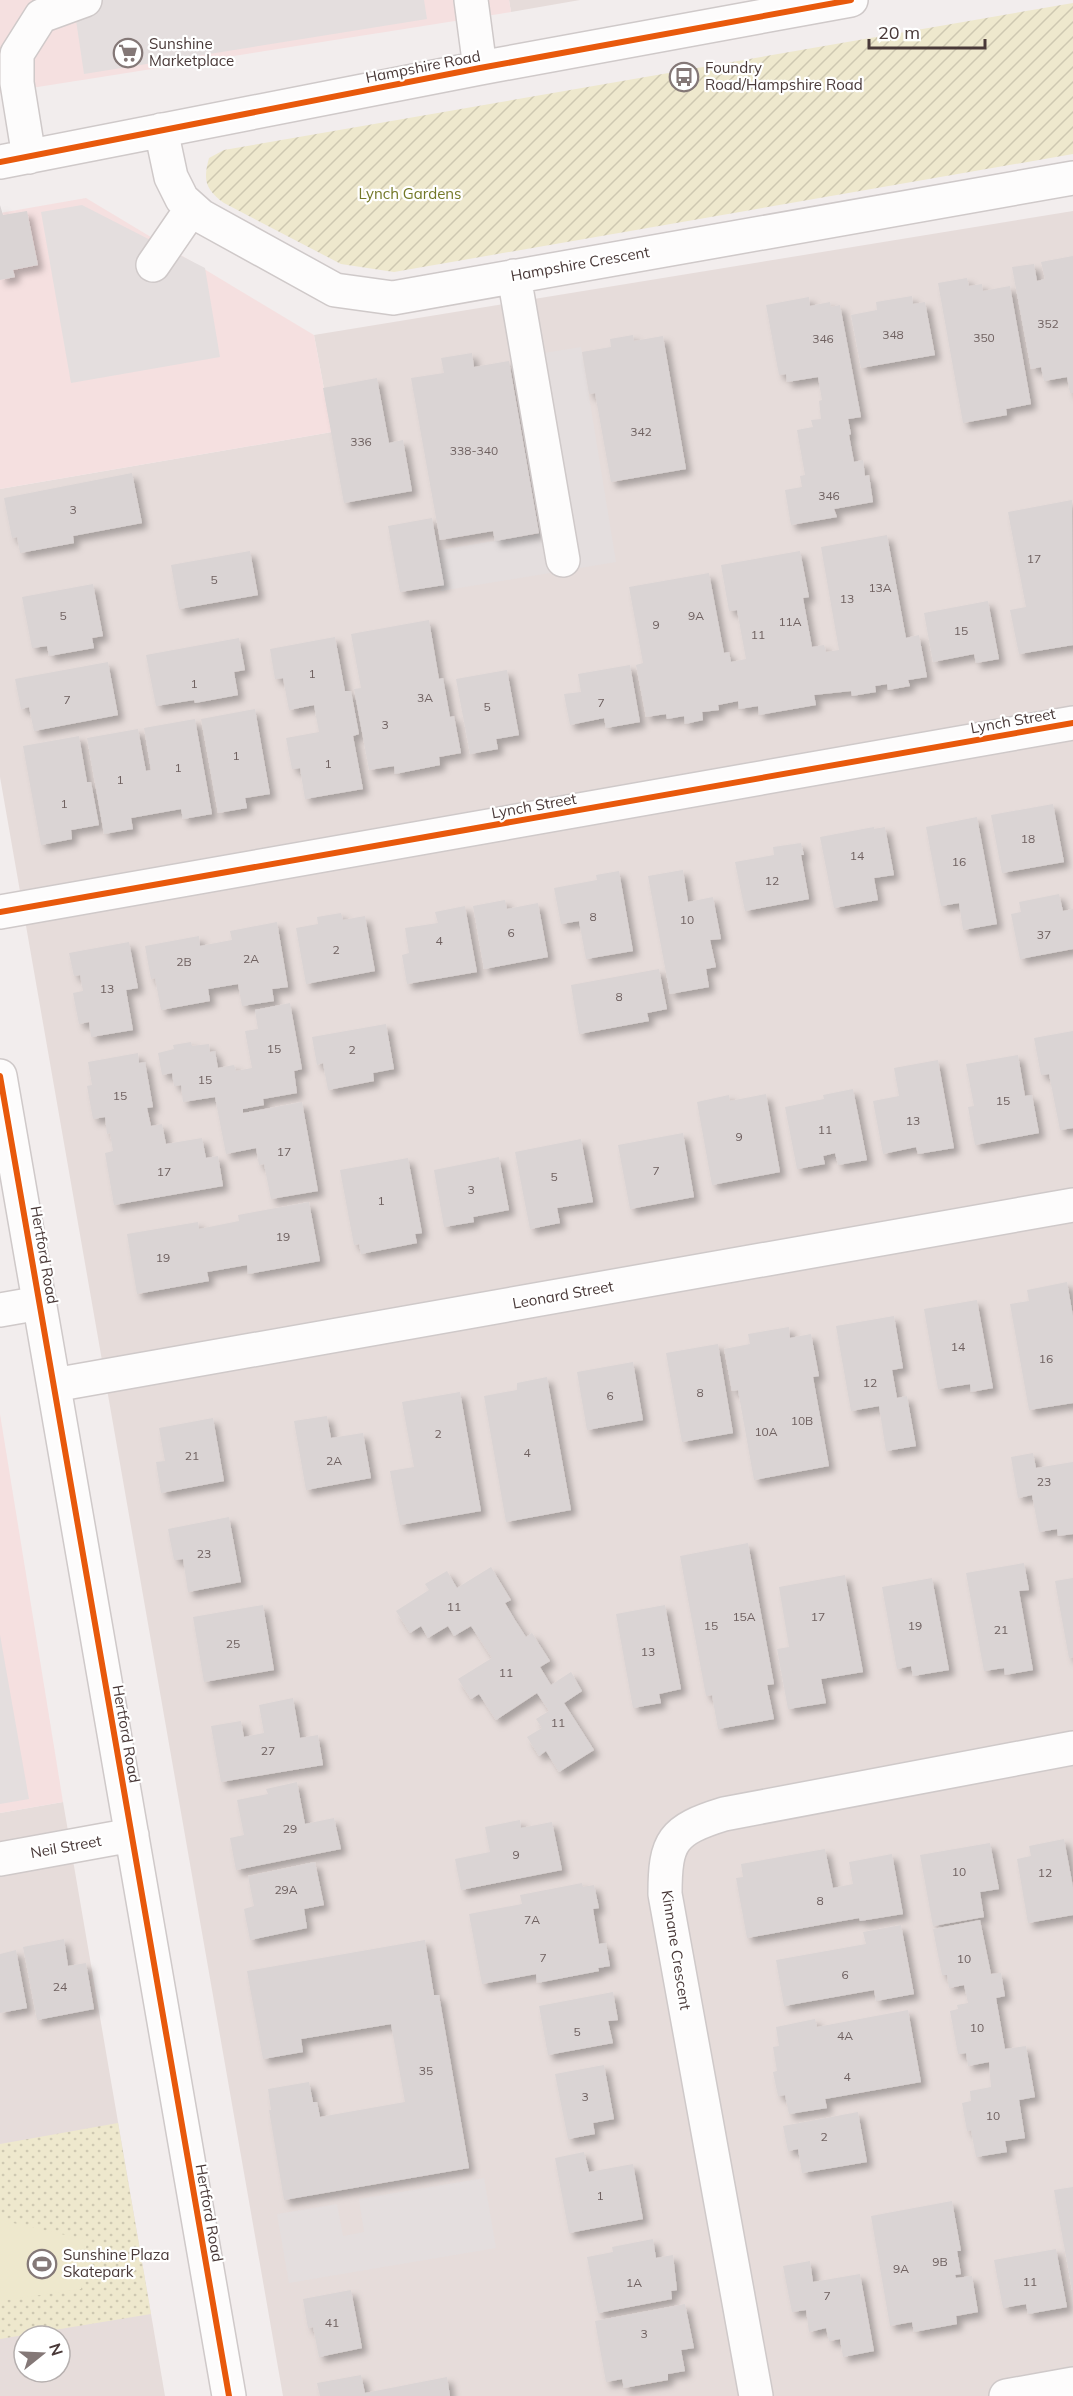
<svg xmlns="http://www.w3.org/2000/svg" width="1073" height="2396" viewBox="0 0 1073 2396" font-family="Mulish,sans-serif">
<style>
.residential{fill:#e6dcda;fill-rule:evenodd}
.commercial{fill:#f5e0e0}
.park{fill:url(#park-dots)}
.garden{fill:url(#garden-furrows)}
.pitch{fill:#eee8cd}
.parking{fill:#e4dede}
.building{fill:#dad4d4;filter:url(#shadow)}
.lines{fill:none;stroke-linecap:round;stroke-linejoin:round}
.minor-casing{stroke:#cfc9c9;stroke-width:36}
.minor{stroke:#fdfcfc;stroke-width:33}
.cycleway-casing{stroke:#fff;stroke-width:10}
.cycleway{stroke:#e8590c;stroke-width:6}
.labels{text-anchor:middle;stroke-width:4.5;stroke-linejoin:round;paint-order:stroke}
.number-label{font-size:12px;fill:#6f6160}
.poi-label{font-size:15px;fill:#493938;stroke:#fff;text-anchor:start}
.street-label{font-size:15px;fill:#493938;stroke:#fff}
.park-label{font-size:15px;fill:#737828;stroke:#fff}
</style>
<defs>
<pattern id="park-dots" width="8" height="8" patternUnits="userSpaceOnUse" patternTransform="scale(1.5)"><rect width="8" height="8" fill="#eee8cd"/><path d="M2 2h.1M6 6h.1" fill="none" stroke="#cec8b1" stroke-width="1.8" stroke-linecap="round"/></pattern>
<pattern id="garden-furrows" width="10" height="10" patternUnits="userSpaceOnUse" patternTransform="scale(1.5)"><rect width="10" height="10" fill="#eee8cd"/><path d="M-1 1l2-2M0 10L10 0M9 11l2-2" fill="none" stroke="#cec8b1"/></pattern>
<filter id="shadow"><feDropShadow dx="5.5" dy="5.5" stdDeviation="3" flood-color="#0004"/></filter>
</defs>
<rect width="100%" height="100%" fill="#f2eded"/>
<path class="residential" d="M509 0H580L511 12Z
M1073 211V2396H283L0 777V489L332 432 314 335Z
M63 1802 151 2314 165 2396H0V1813ZM24 2336H60V2372H24Z"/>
<path class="commercial" d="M0 0H509L511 12 0 93Z
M86 198 314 335 332 432 0 489V213Z
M0 1414 63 1802 0 1813Z"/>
<path class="park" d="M118 2123 151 2314 0 2339V2144Z"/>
<path class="garden" d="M1073 3V154L394 272 341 264 224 203C205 189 203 180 209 158L224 150Z"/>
<path class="pitch" d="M0 2220 87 2240 81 2289 0 2301Z"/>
<path class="parking" d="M73 0H424L427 19 84 74Z
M82 205 205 268 220 357 71 383 41 212Z
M581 347 616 562 441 591 434 551 542 533 513 358Z
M0 1635 29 1799 0 1804Z
M484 2178 496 2248 289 2283 277 2214 337 2204 343 2236 364 2232 359 2199Z"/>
<path class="building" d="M0 205 3 215 27 211 38 265 13 270 15 277 0 280Z
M1073 256V393H1070L1067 377 1044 381 1041 367 1031 369 1012 267 1034 264 1037 281 1045 279 1041 262Z
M967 278 969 286 982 284 983 291 1010 286 1031 404 1006 409 1007 415 963 423 938 283Z
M912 296 913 304 925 302 935 355 861 368 851 315 877 310 876 302Z
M809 297 810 306 830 302 831 307 840 305 861 417 848 419 851 434 849 435 854 462 863 460 865 476 869 475 873 502 834 509 837 517 791 525 785 490 802 487 800 476 805 475 797 430 813 427 811 420 821 419 819 401 822 400 818 377 787 382 786 374 779 375 766 305Z
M633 335 634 341 663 336 686 469 611 482 595 393 589 394 582 352 611 347 610 339Z
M472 353 474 367 509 361 539 533 495 541 493 531 440 540 411 378 444 373 441 358Z
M377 378 389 443 403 440 412 491 344 503 323 388Z
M132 473 142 523 73 536 74 543 20 553 17 537 12 538 4 498Z
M1072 500 1073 645 1019 654 1010 610 1026 607 1008 512Z
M432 518 444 585 400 592 388 526Z
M887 535 906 638 919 635 927 677 908 680 910 686 888 690 887 684 875 686 876 692 852 696 851 691 814 695 816 705 759 715 758 706 739 709 738 701 718 705 719 710 702 712 703 720 685 724 684 716 667 719 666 714 646 717 636 665 643 663 629 587 709 573 724 653 729 652 731 662 746 659 737 610 729 611 721 565 800 551 809 597 803 598 812 647 824 645 826 652 839 650 821 547Z
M250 551 258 595 179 609 171 565Z
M93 584 103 636 92 638 94 648 49 656 47 646 32 648 22 597Z
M988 601 999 659 976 663 974 654 933 662 924 613Z
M429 620 439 679 443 678 450 717 454 716 461 753 439 757 440 765 395 774 394 766 369 770 354 689 361 688 351 634Z
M335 637 345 691H351L359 734 353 736 363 789 305 799 300 768 292 769 286 738 319 732 314 705 289 710 283 678 275 679 270 649Z
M239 638 245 670 234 672 238 695 195 703 194 700 156 706 146 655Z
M108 662 118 715 34 731 29 707 21 709 15 679Z
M630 665 640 722 606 728 604 718 570 725 564 694 581 692 578 674Z
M507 670 519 735 496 739 498 749 470 754 456 679Z
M255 709 270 794 245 798 247 808 218 813 201 719Z
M195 719 212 814 183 819 181 809 131 818 133 829 104 834 87 738 138 729 146 771 151 770 144 728Z
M79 736 87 782H91L99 825 71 830 72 839 41 845 23 746Z
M1053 804 1064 862 1002 873 991 815Z
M977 817 997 924 963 930 959 903 941 906 926 827Z
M874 827V829L885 827 894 875 874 878 878 900 834 908 820 837Z
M801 843 804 855H801L809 899 745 911 735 862 774 855 773 847Z
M683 870 688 902 713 897 721 939 710 940 716 967 706 969 709 987 670 994 648 876Z
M619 871 633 951 586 959 579 921 561 924 554 888 597 880 596 875Z
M1059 894 1063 911 1073 909V949L1020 959 1011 914 1021 912 1019 902Z
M505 900 507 909 538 903 548 957 484 969 473 906Z
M465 906 477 972 407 984 402 955 409 953 405 928 438 923 435 912Z
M341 913 343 920 365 916 375 971 306 984 296 928 318 924 317 917Z
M277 922 288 987 272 989 274 1001 242 1006 238 984 208 989 210 1001 161 1010 155 978 151 979 145 946 199 936 200 946 232 940 230 931Z
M129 942 138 988 126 990 133 1030 91 1037 89 1022 79 1024 73 993 83 991 80 975 74 976 69 953Z
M659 969 667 1009 647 1013 649 1021 579 1034 571 985Z
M290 1003 302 1069 294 1071 297 1093 263 1099 264 1105 243 1109V1113L302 1102 318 1191 271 1199 264 1164 259 1165 256 1148 226 1154 215 1097 183 1102 181 1085 174 1086 172 1073 162 1075 158 1053 174 1049 173 1045 191 1042 192 1046 209 1044 210 1052 215 1051 218 1068 234 1065 236 1071 252 1068 245 1031 258 1029 255 1010Z
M386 1024 394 1069 373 1073 374 1081 328 1090 323 1063 317 1065 312 1037Z
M1073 1031V1128L1060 1130 1049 1074 1041 1075 1034 1038Z
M138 1053 139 1063 145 1062 153 1107 147 1108 151 1126 162 1124 166 1144 202 1138 206 1158 218 1156 223 1186 114 1205 105 1153 113 1151 110 1133 107 1134 105 1117 93 1119 87 1086 92 1085 88 1062Z
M1018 1055 1025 1096 1032 1095 1039 1133 975 1145 968 1107 974 1106 966 1064Z
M938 1060 954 1148 918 1154 916 1147 883 1154 873 1101 899 1096 894 1068Z
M853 1089 867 1160 838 1165 835 1153 823 1156 825 1164 797 1169 785 1107 824 1099 823 1095Z
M766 1094 780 1172 712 1185 697 1102 729 1095 730 1101Z
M683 1133 694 1197 630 1209 618 1145Z
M581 1139 593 1202 557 1208 560 1223 530 1229 515 1152Z
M499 1157 509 1210 473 1217 474 1222 444 1227 434 1170Z
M408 1158 422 1233 415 1234 417 1243 361 1254 359 1244 354 1245 340 1170Z
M309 1202 320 1261 248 1274 247 1265 207 1272 209 1281 137 1294 127 1234 198 1222 199 1229 239 1221 238 1215Z
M1067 1282 1073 1316V1403L1029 1410 1010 1304 1029 1301 1027 1290Z
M977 1300 993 1388 971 1392 970 1384 938 1389 924 1309Z
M894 1316 903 1368 892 1370 897 1398 907 1396 916 1446 886 1451 879 1406 851 1411 836 1326Z
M789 1327 790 1338 811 1334 819 1376 813 1377 829 1466 754 1480 738 1390 732 1391 724 1349 750 1344 748 1334Z
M718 1344 733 1433 682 1442 666 1353Z
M633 1362 643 1420 587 1430 577 1372Z
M547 1377 571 1510 506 1522 484 1396 517 1390V1383Z
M460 1392 481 1511 400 1525 390 1471 414 1467 402 1402Z
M327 1416 331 1438 363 1433 371 1478 306 1490 294 1421Z
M213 1418 224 1481 161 1493 156 1462 165 1461 159 1428Z
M1033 1453 1036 1468 1073 1462V1534L1058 1536 1057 1529 1039 1532 1032 1495 1018 1498 1011 1457Z
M229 1517 241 1582 188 1592 183 1559 174 1560 168 1529Z
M748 1543 774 1684 767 1685 774 1719 718 1729 712 1695 706 1696 680 1556Z
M1024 1563 1029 1590 1019 1591 1033 1670 1005 1675 1004 1668 984 1671 966 1573Z
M491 1567 511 1600 505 1603 515 1620 526 1637 532 1633 550 1661 540 1667 551 1685 571 1672 582 1691 564 1703 594 1750 559 1772 546 1751 539 1756 527 1737 542 1728 536 1719 549 1711 537 1693 496 1720 479 1694 471 1699 458 1679 492 1658 471 1626 454 1636 448 1626 428 1638 421 1626 410 1633 396 1611 429 1590 425 1584 447 1571 457 1588Z
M845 1575 863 1672 821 1679 826 1703 788 1709 777 1649 789 1647 779 1587Z
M932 1578 949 1670 913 1676 911 1666 897 1669 882 1587Z
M1073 1578V1657L1069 1658 1055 1581Z
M263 1605 274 1670 204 1682 193 1617Z
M665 1605 681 1689 659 1694 661 1703 633 1708 616 1614Z
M293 1698 300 1738 318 1735 323 1765 221 1782 211 1726 241 1721 244 1737 264 1733 259 1705Z
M297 1782 305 1824 334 1818 341 1849 236 1870 230 1838 244 1835 237 1800 268 1794 266 1789Z
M520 1820 521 1828 552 1822 562 1870 461 1890 455 1859 490 1852 485 1827Z
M1064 1839 1073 1887V1915L1028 1923 1017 1859 1031 1856 1029 1846Z
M990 1843 999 1889 980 1892 984 1917 933 1926 920 1855Z
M825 1849 833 1888 853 1884 849 1862 892 1854 903 1914 860 1921 859 1918 747 1938 736 1878 743 1877 741 1864Z
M315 1862 324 1905 304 1909 307 1928 250 1940 244 1909 254 1906 248 1876Z
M582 1883 583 1887 594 1885 599 1908 593 1909 599 1944 606 1943 610 1966 598 1968 599 1971 537 1983 536 1974 482 1984 469 1914 522 1904 520 1895Z
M980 1920 991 1974 1001 1973 1005 1996 996 1998 1005 2049 1026 2046 1035 2097 1019 2100 1025 2138 1005 2141 1007 2152 976 2157 971 2130 967 2131 962 2103 971 2101 970 2091 991 2087 989 2062 968 2066 966 2053 958 2054 950 2011 958 2009 957 2005 968 2003 964 1985 949 1988 947 1975H942L933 1929Z
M901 1925 914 1994 876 2001 874 1990 784 2006 776 1960 866 1944 863 1932Z
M64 1939 68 1966 86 1963 94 2009 37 2020 23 1947Z
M425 1940 434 1995H439L469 2168 284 2200 269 2110H271L268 2089 309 2082 313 2102H317L320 2117 405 2102 391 2024 301 2039 303 2052 263 2059 247 1971Z
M16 1950 27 2008 0 2013V1954Z
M613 1992 618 2020 608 2021 613 2043 548 2055 539 2006Z
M908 2010 921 2082 825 2099 827 2108 789 2114 785 2095 778 2096 773 2072 777 2071 773 2047 779 2046 776 2027 815 2019 817 2027Z
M604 2065 614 2119 593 2123 595 2134 568 2139 555 2074Z
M858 2112 867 2162 802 2173 798 2149 788 2151 783 2126Z
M584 2152 589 2172 633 2164 643 2219 569 2233 555 2158Z
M1073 2187V2290H1072L1054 2190Z
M952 2201 961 2251H957L961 2274 955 2275 956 2278 972 2276 978 2312 956 2316 957 2324 914 2332 912 2322 890 2326 871 2216Z
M653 2239 656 2258 673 2255 677 2290 671 2291 672 2299 598 2313 587 2257 613 2252 612 2247Z
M1056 2249 1067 2307 1028 2314 1026 2304 1003 2308 994 2260Z
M810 2261 813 2282 860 2274 874 2351 843 2357 840 2339 829 2341 826 2328 809 2332 806 2310 792 2312 783 2266Z
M351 2290 362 2348 319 2357 313 2327 308 2328 303 2299Z
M685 2304 694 2348 681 2350 685 2371 668 2374V2380L624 2388 622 2379 606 2382 595 2321Z
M361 2375 365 2393 447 2377 450 2396H320L317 2383Z"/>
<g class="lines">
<g class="minor-casing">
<path id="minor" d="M471 0 480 68
M161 130 171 177 182 199 201 216 335 290 393 298 1073 178
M29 157 17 83V54L41 16 85 0
M0 162 480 68 851 0
M153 265 192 208
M514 276 563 560
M0 912 1073 723
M0 1076 229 2396
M0 1310 40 1303
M54 1385 1073 1205
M0 1859 132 1835
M756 2396 665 1894C665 1841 672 1830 724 1814L1073 1748
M1006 2396 1073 2384"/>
</g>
<use href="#minor" class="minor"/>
<g class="cycleway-casing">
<path id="cycleway" d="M0 162 480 68 851 0
M0 912 1073 723
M0 1076 229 2396"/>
</g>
<use href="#cycleway" class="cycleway"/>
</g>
<defs>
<g id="supermarket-ring" transform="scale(1.5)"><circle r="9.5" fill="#fff" stroke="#847877" stroke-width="1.5"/><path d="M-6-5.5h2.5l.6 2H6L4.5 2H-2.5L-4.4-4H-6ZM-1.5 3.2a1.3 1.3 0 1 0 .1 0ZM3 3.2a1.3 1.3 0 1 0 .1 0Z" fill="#847877"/></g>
<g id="bus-ring" transform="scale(1.5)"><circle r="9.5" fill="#fff" stroke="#847877" stroke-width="1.5"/><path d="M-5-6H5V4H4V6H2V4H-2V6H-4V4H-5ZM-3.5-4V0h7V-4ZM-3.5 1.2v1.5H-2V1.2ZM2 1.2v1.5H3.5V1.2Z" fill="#847877"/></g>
<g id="stadium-ring" transform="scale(1.5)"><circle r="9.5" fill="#fff" stroke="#847877" stroke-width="1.5"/><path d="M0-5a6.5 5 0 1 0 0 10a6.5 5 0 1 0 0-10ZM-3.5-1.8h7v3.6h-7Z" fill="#847877"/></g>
</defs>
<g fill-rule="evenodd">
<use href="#supermarket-ring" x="128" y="53"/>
<use href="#bus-ring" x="684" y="77"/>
<use href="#stadium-ring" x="42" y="2264"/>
</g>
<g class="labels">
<g class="number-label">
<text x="1048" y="328">352</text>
<text x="893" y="339">348</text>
<text x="984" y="342">350</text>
<text x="823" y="343">346</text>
<text x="641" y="436">342</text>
<text x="361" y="446">336</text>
<text x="474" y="455">338-340</text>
<text x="829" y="500">346</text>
<text x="73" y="514">3</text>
<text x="1034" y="563">17</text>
<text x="214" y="584">5</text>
<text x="880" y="592">13A</text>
<text x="847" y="603">13</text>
<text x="63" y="620">5</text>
<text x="696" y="620">9A</text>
<text x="790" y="626">11A</text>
<text x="656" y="629">9</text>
<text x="961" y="635">15</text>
<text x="758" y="639">11</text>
<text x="312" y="678">1</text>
<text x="194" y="688">1</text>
<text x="425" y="702">3A</text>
<text x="67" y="704">7</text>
<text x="601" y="707">7</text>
<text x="487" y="711">5</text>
<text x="385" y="729">3</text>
<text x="236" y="760">1</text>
<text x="328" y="768">1</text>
<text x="178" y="772">1</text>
<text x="120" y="784">1</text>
<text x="64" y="808">1</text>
<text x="1028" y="843">18</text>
<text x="857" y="860">14</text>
<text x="959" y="866">16</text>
<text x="772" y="885">12</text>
<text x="593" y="921">8</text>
<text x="687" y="924">10</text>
<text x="511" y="937">6</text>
<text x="1044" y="939">37</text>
<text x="439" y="945">4</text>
<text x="336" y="954">2</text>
<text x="251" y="963">2A</text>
<text x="184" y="966">2B</text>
<text x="107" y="993">13</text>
<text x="619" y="1001">8</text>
<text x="274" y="1053">15</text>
<text x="352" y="1054">2</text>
<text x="205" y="1084">15</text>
<text x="120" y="1100">15</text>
<text x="1003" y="1105">15</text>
<text x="913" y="1125">13</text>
<text x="825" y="1134">11</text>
<text x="739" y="1141">9</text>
<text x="284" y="1156">17</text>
<text x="656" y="1175">7</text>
<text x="164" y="1176">17</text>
<text x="554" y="1181">5</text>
<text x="471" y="1194">3</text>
<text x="381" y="1205">1</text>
<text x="283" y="1241">19</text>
<text x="163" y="1262">19</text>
<text x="958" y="1351">14</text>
<text x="1046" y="1363">16</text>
<text x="870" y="1387">12</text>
<text x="700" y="1397">8</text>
<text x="610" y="1400">6</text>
<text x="802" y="1425">10B</text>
<text x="766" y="1436">10A</text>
<text x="438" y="1438">2</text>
<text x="527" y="1457">4</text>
<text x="192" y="1460">21</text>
<text x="334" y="1465">2A</text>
<text x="1044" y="1486">23</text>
<text x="204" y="1558">23</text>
<text x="454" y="1611">11</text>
<text x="744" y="1621">15A</text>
<text x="818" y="1621">17</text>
<text x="711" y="1630">15</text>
<text x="915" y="1630">19</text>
<text x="1001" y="1634">21</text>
<text x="233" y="1648">25</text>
<text x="648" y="1656">13</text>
<text x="506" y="1677">11</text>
<text x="558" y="1727">11</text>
<text x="268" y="1755">27</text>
<text x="290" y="1833">29</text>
<text x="516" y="1859">9</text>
<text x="959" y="1876">10</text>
<text x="1045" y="1877">12</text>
<text x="286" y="1894">29A</text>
<text x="820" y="1905">8</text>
<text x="532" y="1924">7A</text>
<text x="543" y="1962">7</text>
<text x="964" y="1963">10</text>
<text x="845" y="1979">6</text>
<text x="60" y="1991">24</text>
<text x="977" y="2032">10</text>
<text x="577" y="2036">5</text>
<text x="845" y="2040">4A</text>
<text x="426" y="2075">35</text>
<text x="847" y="2081">4</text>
<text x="585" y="2101">3</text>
<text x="993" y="2120">10</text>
<text x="824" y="2141">2</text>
<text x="600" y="2200">1</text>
<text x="940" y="2266">9B</text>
<text x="901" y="2273">9A</text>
<text x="1030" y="2286">11</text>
<text x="634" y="2287">1A</text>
<text x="827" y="2300">7</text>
<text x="332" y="2327">41</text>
<text x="644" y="2338">3</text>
</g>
<g class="poi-label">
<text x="149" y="49">Sunshine<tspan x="149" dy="17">Marketplace</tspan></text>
<text x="705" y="73">Foundry<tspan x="705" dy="17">Road/Hampshire Road</tspan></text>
<text x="63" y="2260">Sunshine Plaza<tspan x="63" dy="17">Skatepark</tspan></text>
</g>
<g class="street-label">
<text transform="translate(423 67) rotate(-11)" y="5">Hampshire Road</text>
<text transform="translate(580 264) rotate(-10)" y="5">Hampshire Crescent</text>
<text transform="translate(1013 721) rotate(-10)" y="5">Lynch Street</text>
<text transform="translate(534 806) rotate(-10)" y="5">Lynch Street</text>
<text transform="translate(44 1255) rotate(80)" y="5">Hertford Road</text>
<text transform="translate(563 1295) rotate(-10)" y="5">Leonard Street</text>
<text transform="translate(126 1734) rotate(80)" y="5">Hertford Road</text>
<text transform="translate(66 1847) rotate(-10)" y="5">Neil Street</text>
<text transform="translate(676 1950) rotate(81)" y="5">Kinnane Crescent</text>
<text transform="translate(209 2213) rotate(80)" y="5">Hertford Road</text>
</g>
<g class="park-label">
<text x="410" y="199">Lynch Gardens</text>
</g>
</g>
<g transform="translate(42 2354) rotate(72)"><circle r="28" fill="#ffffff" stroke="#b6b0af" stroke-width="1.5"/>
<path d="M0-4.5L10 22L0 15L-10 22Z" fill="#847877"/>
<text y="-9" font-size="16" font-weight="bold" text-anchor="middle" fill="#493938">N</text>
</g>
<path d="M869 39v9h116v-9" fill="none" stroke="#493938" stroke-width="3"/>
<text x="878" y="39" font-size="18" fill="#493938" stroke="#ffffff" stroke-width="4.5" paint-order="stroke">20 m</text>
</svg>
